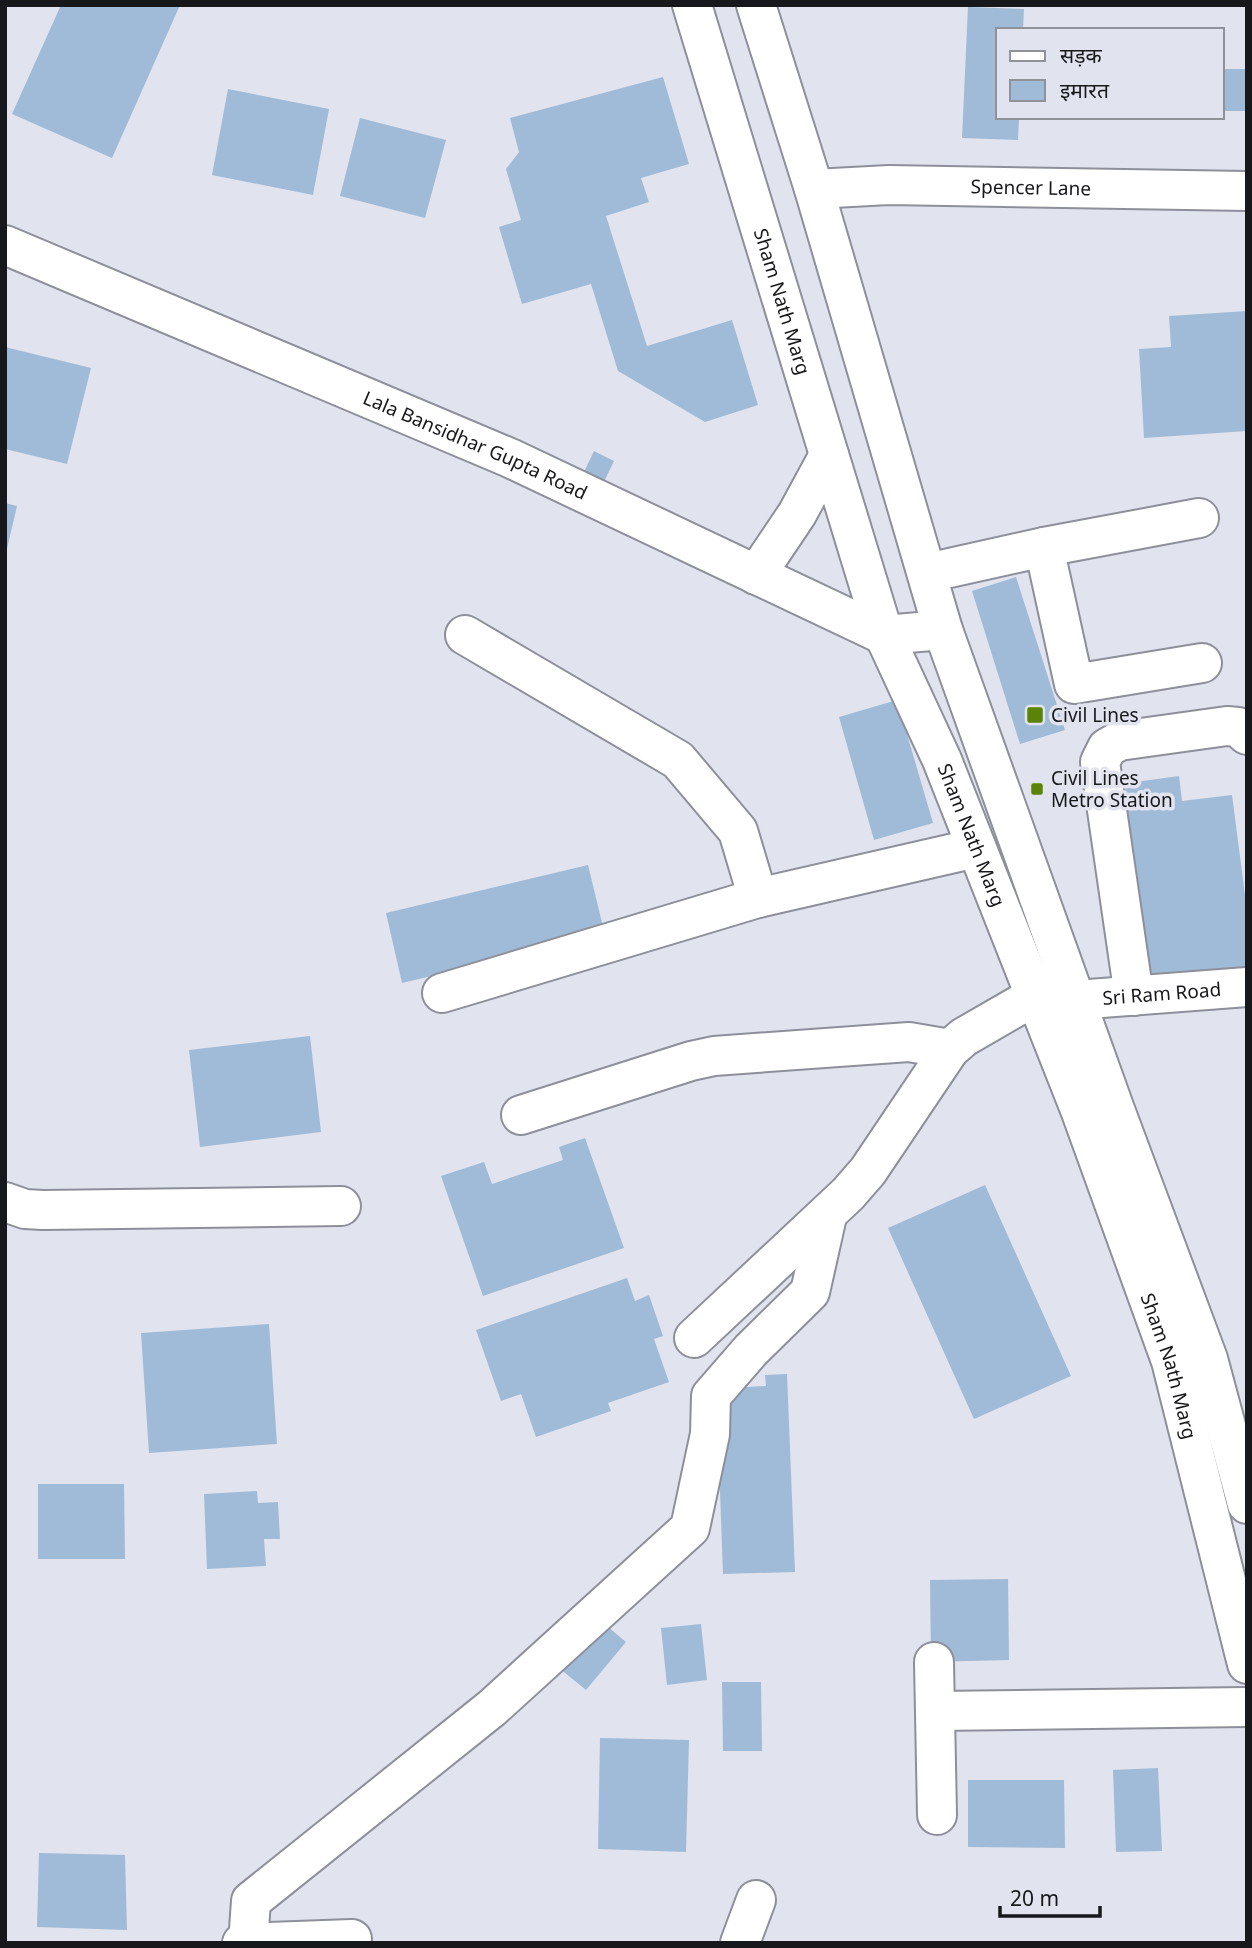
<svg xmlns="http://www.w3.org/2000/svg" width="1252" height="1948" viewBox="0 0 1252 1948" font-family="'Noto Sans','Noto Sans Devanagari',sans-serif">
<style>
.building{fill:#a0bbd7}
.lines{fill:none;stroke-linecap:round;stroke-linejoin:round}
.minor-casing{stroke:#8d8f9a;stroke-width:42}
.major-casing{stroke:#8d8f9a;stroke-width:42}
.minor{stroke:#fff;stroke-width:38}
.major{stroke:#fff;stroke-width:38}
.poi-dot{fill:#5a8307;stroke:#e1e3ee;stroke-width:2.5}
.labels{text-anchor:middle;stroke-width:7;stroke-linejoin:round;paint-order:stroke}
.street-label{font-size:19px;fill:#17181c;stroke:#e1e3ee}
.poi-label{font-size:19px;fill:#17181c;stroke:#e1e3ee;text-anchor:start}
</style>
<rect width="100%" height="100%" fill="#e1e3ee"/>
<path class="building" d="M61 5H180L112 158 12 114Z
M968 7 1024 9 1023 30H998V117H1019L1018 140 962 138Z
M1222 69H1247V111H1222Z
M663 77 689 164 641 178 649 202 606 216 647 346 732 320 758 405 705 422 618 371 591 284 522 304 499 227 521 220 506 169 519 152 510 118Z
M228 89 329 109 313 195 212 175Z
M360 118 446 140 425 218 340 196Z
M1247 311V431L1144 438 1139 349 1171 347 1169 316Z
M5 347 91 368 67 464 5 449Z
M594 451 614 461 602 486 582 476Z
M5 503 17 506 6 553H5Z
M1016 577 1065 730 1020 744 972 591Z
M897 700 933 823 874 840 839 717Z
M1179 776 1182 801 1232 795 1247 910V970L1146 983 1121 784Z
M588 865 605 935 402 983 386 913Z
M310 1036 321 1132 200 1147 189 1050Z
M585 1138 624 1248 483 1296 441 1176 484 1162 492 1184 563 1160 559 1147Z
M985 1185 1071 1376 974 1419 888 1228Z
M627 1278 635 1301 649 1295 663 1336 654 1339 669 1382 608 1403 611 1411 536 1437 521 1394 501 1401 476 1330Z
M269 1324 277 1444 149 1453 141 1333Z
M787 1374 795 1572 723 1574 717 1408 731 1407V1388L766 1386 765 1375Z
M38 1484H124L125 1559H38Z
M257 1491 258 1503 278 1502 280 1539H264L266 1566 207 1569 204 1494Z
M1008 1579 1009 1660 931 1662 930 1580Z
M595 1616 626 1642 586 1690 554 1664Z
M701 1624 707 1680 667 1685 661 1628Z
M722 1682H761L762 1751H723Z
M600 1738 689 1740 686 1852 598 1849Z
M1158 1768 1162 1851 1116 1852 1113 1770Z
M968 1780H1064L1065 1848 968 1847Z
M39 1853 125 1855 127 1930 37 1927Z"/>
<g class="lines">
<g class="minor-casing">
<g id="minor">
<path id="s1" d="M814 189 889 185 1247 191"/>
<path id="s2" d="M5 245 510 458 884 635 943 630"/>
<path d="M1044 547 1199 518"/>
<path d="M927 573 1044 547 1074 684 1202 663"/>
<path d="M756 575 797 514 829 455"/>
<path d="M465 635 678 760 738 831 758 898"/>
<path d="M442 993 758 898 976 848"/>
<path d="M1134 996 1100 762 1107 748 1119 741 1227 726 1238 727 1247 735"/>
<path id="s3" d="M1076 1000 1247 987"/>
<path d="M521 1115 691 1061 714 1056 909 1042 950 1049"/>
<path d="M5 1202 25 1209 43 1210 341 1206"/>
<path d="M694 1338 848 1194 868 1171 950 1049 964 1037 1035 996"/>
<path d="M934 1662 937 1815"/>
<path d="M935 1711 1247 1707"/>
<path d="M242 1943 352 1939"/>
<path d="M248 1943 251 1901 492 1708 690 1528 710 1434 711 1396 751 1350 810 1292 827 1216"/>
<path d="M740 1943 756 1900"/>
</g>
</g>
<g class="major-casing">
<g id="major">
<path id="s4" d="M692 5 884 635 942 760 1081 1112 1171 1361 1247 1664"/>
<path d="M756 5 814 189 943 630 1114 1107 1208 1359 1247 1504"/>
</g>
</g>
<use href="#minor" class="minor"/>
<use href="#major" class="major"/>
</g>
<g class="poi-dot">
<rect x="1026" y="706" width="18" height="18" rx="3.5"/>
<rect x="1030" y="782" width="14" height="14" rx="3.5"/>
</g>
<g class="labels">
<g class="street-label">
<text dy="7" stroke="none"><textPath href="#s1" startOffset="217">Spencer Lane</textPath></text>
<text dy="7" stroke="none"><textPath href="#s4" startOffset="310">Sham Nath Marg</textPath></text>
<text dy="7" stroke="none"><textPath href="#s2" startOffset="511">Lala Bansidhar Gupta Road</textPath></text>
<text dy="7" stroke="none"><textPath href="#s4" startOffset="877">Sham Nath Marg</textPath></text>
<text dy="7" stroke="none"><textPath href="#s3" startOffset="86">Sri Ram Road</textPath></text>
<text dy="7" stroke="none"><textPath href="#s4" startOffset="1444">Sham Nath Marg</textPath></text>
</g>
<g class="poi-label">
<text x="1051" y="722">Civil Lines</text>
<text x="1051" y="785">Civil Lines<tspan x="1051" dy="22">Metro Station</tspan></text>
</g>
</g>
<rect width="1252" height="1948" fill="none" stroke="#17181c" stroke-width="14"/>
<rect x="996" y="28" width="228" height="91" fill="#e1e3ee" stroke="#90929a" stroke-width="2"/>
<rect x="1010" y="51" width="35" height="10" fill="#ffffff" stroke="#90929a" stroke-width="2"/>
<text x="1060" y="63" font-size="21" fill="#17181c">सड़क</text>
<rect x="1010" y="80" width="35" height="21" fill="#a0bbd7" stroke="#90929a" stroke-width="2"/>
<text x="1060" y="98" font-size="21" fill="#17181c">इमारत</text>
<path d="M1000 1906v10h100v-10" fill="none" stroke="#17181c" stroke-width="3.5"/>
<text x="1010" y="1906" font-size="21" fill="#17181c" stroke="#e1e3ee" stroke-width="5" paint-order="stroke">20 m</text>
</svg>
